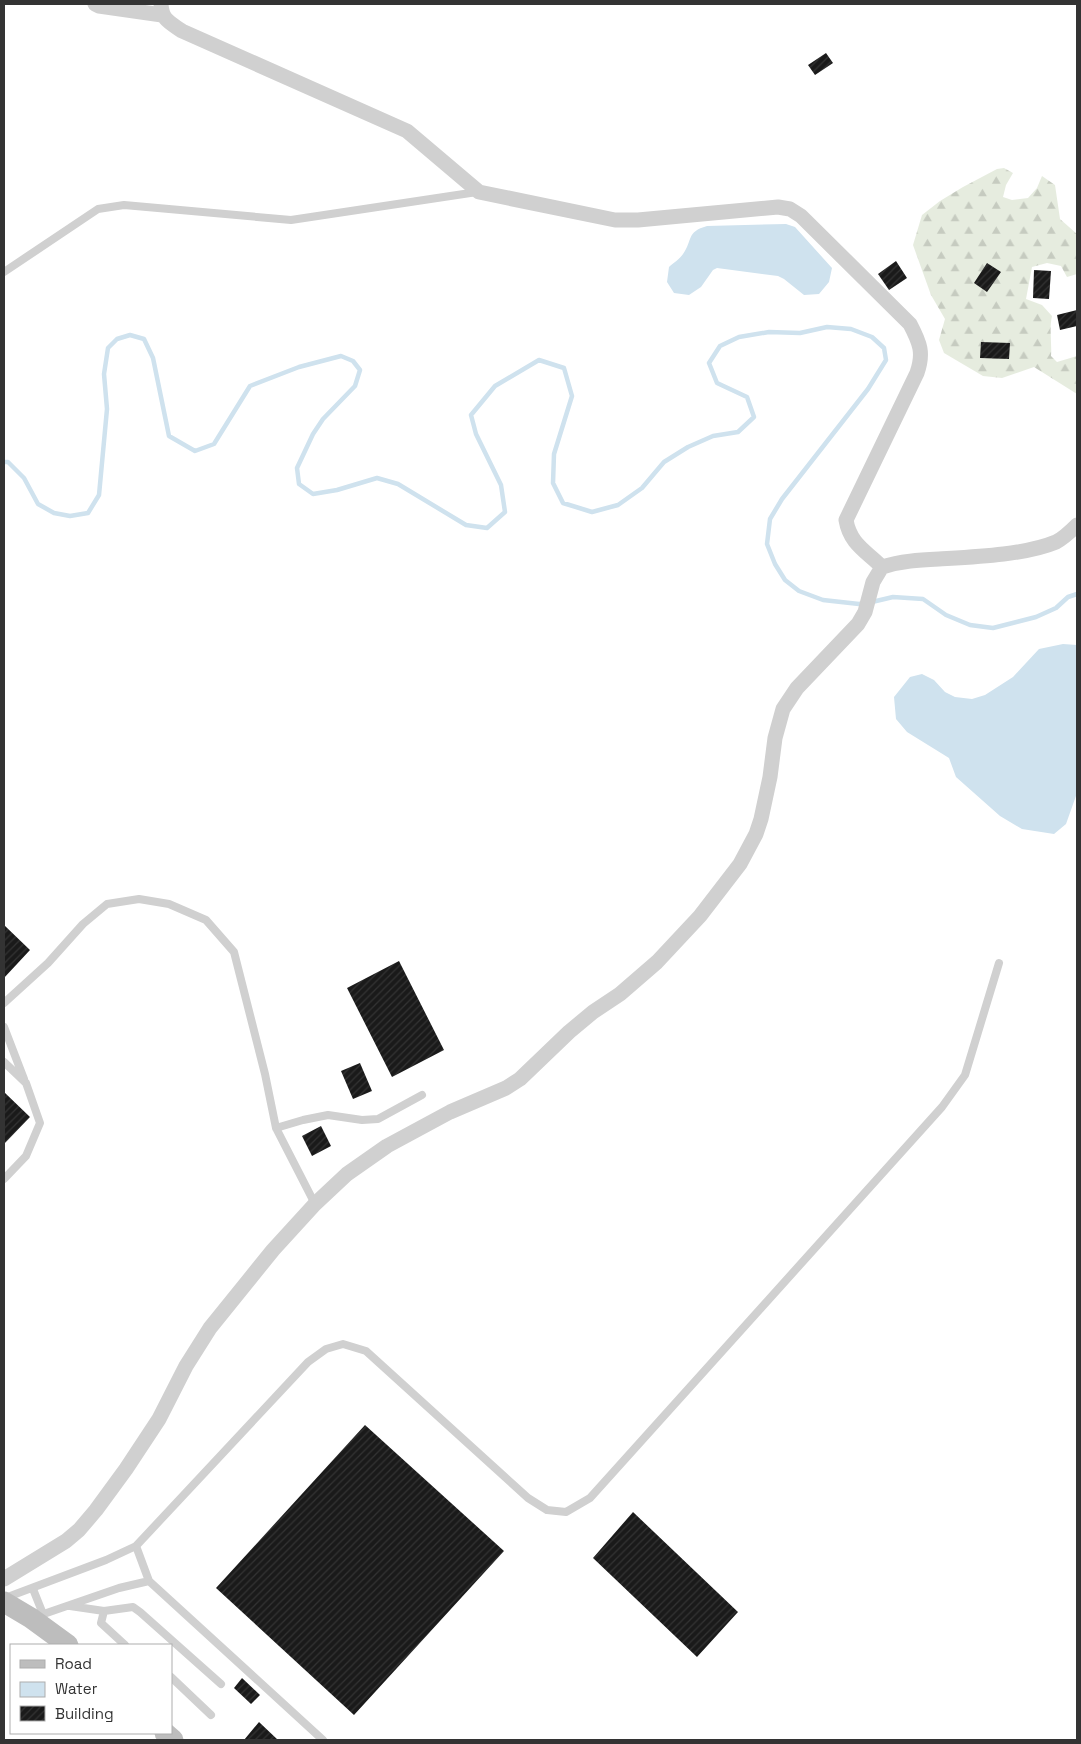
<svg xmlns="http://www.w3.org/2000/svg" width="1081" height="1744" viewBox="0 0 1081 1744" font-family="'Space Grotesk',sans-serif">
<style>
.forest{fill:url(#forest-firs)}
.water{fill:#cfe2ee}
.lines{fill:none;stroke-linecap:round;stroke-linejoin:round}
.stream{stroke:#cfe2ee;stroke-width:4.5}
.building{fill:url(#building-hatch)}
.lane{stroke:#d0d0d0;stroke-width:8}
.street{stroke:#d0d0d0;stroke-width:15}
.secondary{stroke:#bdbdbd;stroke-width:21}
</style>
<defs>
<pattern id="forest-firs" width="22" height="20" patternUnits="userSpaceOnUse" patternTransform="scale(1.25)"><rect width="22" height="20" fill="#e6ecdf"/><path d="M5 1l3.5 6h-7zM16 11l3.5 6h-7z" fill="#c6cbc0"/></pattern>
<pattern id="building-hatch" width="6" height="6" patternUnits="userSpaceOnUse" patternTransform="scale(1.25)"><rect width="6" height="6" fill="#1a1a1a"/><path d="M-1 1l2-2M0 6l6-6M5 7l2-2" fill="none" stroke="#333"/></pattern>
</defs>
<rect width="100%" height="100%" fill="#fff"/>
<path class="forest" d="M1004 168 1013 173 1006 185 1003 197 1012 200 1028 198 1037 188 1042 176 1055 185 1060 219 1077 234V274L1067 277 1061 266 1047 263 1032 267 1026 299 1042 305 1052 316C1049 329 1052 342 1051 356L1057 362 1077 356V394L1034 367 1002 378 983 376 944 353 939 340 945 319 931 295 913 245 922 215 940 201 963 187 997 169Z"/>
<path class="water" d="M786 224 795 227 832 268 829 282 819 294 804 295 784 279 778 276 717 268 713 270 701 287 689 295 674 293 667 282 669 267C673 263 680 259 683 254 693 240 686 232 707 226Z
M1063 644 1077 645V793L1066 824 1054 834 1022 829 1000 816 956 777 949 758 907 732 896 719 894 697 910 677 922 674 934 680 945 692 955 697 972 699 985 695 1013 677 1039 649Z"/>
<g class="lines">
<path class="stream" d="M4 462H8L24 478 38 504 54 513 70 516 88 513 99 495 107 409 104 374 108 348 117 339 130 335 144 339 153 358 169 436 195 451 214 444 250 386 299 367 341 356 353 361 360 370 355 386 323 419 313 434 297 468 299 484 313 494 337 490 377 478 398 484 466 525 487 528 505 512 501 485 476 434 471 415 495 386 539 360 564 368 572 396 554 454 553 483 563 503 592 512 618 505 642 488 664 462 688 447 713 436 738 432 754 417 747 397 717 383 709 363 720 346 739 337 769 332 800 333 827 327 851 329 872 337 884 348 886 360 868 389 782 499 770 519 767 544 775 564 785 580 799 591 823 600 859 604 864 603
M872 602 893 597 923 599 946 615 970 625 993 628 1036 617 1056 608 1068 597 1077 594"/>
</g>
<path class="building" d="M826 53 833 63 815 75 808 65Z
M896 261 907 278 889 290 878 274Z
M987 263 1001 272 987 292 974 283Z
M1034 270 1051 271 1049 299 1033 298Z
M1077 310V326L1060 330 1057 315Z
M981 342 1010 343 1009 359 980 358Z
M4 925 30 950 4 978Z
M399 961 444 1050 392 1077 347 988Z
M360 1063 372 1091 353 1099 341 1071Z
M4 1092 30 1117 4 1144Z
M321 1126 331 1146 312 1156 302 1136Z
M365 1425 504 1551 354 1715 216 1588Z
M633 1512 738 1612 697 1657 593 1558Z
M242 1678 260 1695 251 1704 234 1688Z
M259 1722 278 1740H244Z"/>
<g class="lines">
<path class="lane" d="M4 272 98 209 124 205 291 220 477 192
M4 1003 48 963 83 924 107 904 139 899 169 904 206 920 234 952 265 1074 276 1128 315 1204
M4 1027 24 1079
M4 1062 26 1083 40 1123 26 1156 4 1179
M276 1128 303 1120 328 1115 362 1120 378 1119 422 1095
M136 1546 149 1581 323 1740
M33 1589 43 1614
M5 1598 106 1560 136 1546 308 1362 326 1349 343 1344 366 1351 528 1498 547 1510 566 1512 590 1498 942 1107 965 1075 999 963
M70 1606 104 1611 101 1623 125 1645
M104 1611 133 1607 140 1612 221 1684
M35 1617 119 1588 149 1581
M171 1677 211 1715"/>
<path class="street" d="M95 4 99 6 162 15
M882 567C901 561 919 560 939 559 973 557 1025 555 1056 542 1064 538 1071 531 1077 525
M4 1579 66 1541 79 1530 96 1510 126 1469 159 1419 186 1366 210 1328 273 1250 315 1204 347 1174 387 1146 450 1112 506 1088 520 1079 569 1032 593 1012 620 994 657 962 700 916 740 864 756 834 761 819 770 777 775 738 783 709 797 688 858 624 865 612 873 582 882 567C866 551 850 544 846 520L917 373C924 353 920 343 910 324L801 216 790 209 778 207 638 220H615L479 192 407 131 182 31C169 22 162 20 161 4"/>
<path class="secondary" d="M4 1602 31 1618 68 1645
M165 1733 173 1740"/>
</g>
<rect width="1081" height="1744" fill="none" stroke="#333333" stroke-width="10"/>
<rect x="10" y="1644" width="162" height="90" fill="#ffffff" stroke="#adadad"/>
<rect x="20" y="1660" width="25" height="8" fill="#bdbdbd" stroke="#adadad"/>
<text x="55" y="1669" font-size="15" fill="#333333">Road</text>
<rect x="20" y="1682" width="25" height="15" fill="#cfe2ee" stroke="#adadad"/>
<text x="55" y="1694" font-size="15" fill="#333333">Water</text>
<rect x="20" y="1706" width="25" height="15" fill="url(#building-hatch)" stroke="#adadad"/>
<text x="55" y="1719" font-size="15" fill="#333333">Building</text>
</svg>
